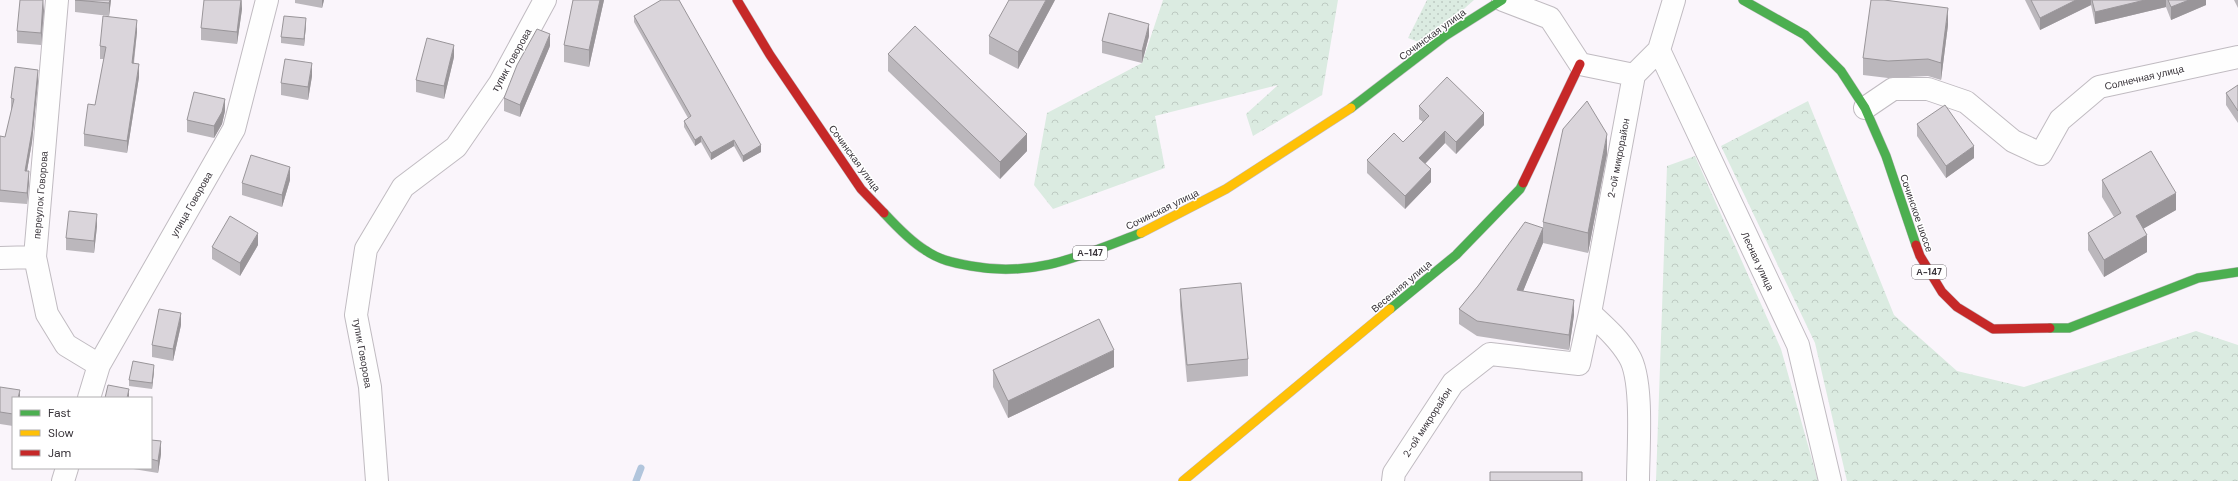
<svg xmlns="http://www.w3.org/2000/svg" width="2238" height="481" viewBox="0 0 2238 481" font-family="'DM Sans',sans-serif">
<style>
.grass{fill:url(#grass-dots)}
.forest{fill:url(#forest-crowns)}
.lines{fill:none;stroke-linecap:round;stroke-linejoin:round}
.stream{stroke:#b1c5dc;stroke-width:7}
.street-casing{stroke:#c0bbc1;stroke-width:24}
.fast-casing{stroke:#c0bbc1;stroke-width:10}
.slow-casing{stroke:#c0bbc1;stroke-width:10}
.jam-casing{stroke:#c0bbc1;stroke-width:10}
.street{stroke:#fefefe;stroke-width:22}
.fast{stroke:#4caf50;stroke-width:9}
.slow{stroke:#ffc107;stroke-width:9}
.jam{stroke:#c62828;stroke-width:9}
.wall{fill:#bbb7bc}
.shaded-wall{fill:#999599}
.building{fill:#dad5db;stroke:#999599}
.labels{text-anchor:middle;stroke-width:3;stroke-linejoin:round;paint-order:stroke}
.shield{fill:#fff;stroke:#747175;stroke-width:1}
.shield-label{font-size:9px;font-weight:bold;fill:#39343a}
.street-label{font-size:10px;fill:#39343a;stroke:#fff}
</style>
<defs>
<pattern id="grass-dots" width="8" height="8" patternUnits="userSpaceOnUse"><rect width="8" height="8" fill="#dbebe1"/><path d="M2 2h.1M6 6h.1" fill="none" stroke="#bdcac2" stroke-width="1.8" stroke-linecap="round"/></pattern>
<pattern id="forest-crowns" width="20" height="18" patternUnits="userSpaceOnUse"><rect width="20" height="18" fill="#dbebe1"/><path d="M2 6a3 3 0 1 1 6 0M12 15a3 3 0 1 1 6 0" fill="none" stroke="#bdcac2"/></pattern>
</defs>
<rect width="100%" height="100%" fill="#faf5fb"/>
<path class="grass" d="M1427 0H1474L1424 44 1408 38Z"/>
<path class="forest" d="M1163 0H1338L1322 95 1253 136 1246 114 1278 85 1155 116 1165 168 1053 209 1034 185 1047 113 1142 63Z
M1808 101 1894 315 1957 371 2024 387 2196 331 2238 345V481H1847L1815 343 1721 146Z
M1695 156 1781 349 1818 481H1656L1667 166Z"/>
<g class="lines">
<path class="stream" d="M636 481 641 468"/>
<g class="street-casing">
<path id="street" d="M57 0 35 257 47 314 66 345 99 365
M1503 0 1550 18 1580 64 1634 75 1659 50 1674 0
M1659 50 1798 345 1830 481
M1634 75 1590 313C1604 326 1619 339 1629 356 1644 380 1638 451 1638 481
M1865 108 1893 89H1928L1966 102 2013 141 2041 154 2060 120 2099 87 2238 57
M0 258 35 257
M89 398 99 365 234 129 267 0
M63 481 67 468
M377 481 370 387 356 315 366 249 403 187 456 147 500 83 545 0
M1393 481 1394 473 1453 383 1490 354 1579 364 1590 313"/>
</g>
<g class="fast-casing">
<path id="fast" d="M1743 0 1805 35 1841 71 1865 108 1886 156 1916 245
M1351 108 1445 36 1502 0
M884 213C896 226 910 241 925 250 939 260 954 263 971 266 1035 278 1083 255 1141 233
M1390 309 1456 255 1520 189 1523 183
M2050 328H2069L2198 278 2238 272"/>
</g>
<g class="slow-casing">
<path id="slow" d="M1141 233 1226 189 1351 108
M1183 481 1390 309"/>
</g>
<g class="jam-casing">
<path id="jam" d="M737 0 770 55 861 189 884 213
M1523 183 1580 64
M1916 245 1920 256 1942 292 1957 307 1993 329 2050 328"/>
</g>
<use href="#street" class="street"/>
<use href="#fast" class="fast"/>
<use href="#slow" class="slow"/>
<use href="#jam" class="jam"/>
</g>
<path class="wall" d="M75 0H111L109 16 75 12Z
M242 0V9L237 44 201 40V28Z
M295 0H324L322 8 295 3Z
M573 0H604L589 67 564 62V45Z
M1055 0 1018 69 989 54V36Z
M2025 0H2206V5L2171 20 2166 7 2095 24 2091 5 2040 30Z
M2234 0H2238V8Z
M44 10 41 45 17 43V31Z
M634 16 761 152 743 162 734 146 711 160 701 142 695 146 684 127V121L688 118 634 22Z
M306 25 304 46 281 43V37Z
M1948 25 1941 80 1928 76 1888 78 1863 75V58Z
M137 32 134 63 139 77 127 153 84 146V134L95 105 104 59H100V46Z
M1149 36 1142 63 1102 53V41Z
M550 46 520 117 504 111V98Z
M888 54 1027 151 1000 179 888 71Z
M454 57 444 99 416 92V80Z
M312 76 308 100 281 95V83Z
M38 81 32 142 27 171 29 182 27 204 0 202V136L5 137 12 110H11V98Z
M2238 85V123L2226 105V93Z
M1419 106 1484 125 1456 154 1445 143 1425 164 1431 182 1405 209 1367 173V160L1403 142 1423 122 1419 119Z
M225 111 222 124 214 138 187 132V120Z
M1917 124 1974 158 1946 178 1917 136Z
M1607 154 1588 253 1543 243 1523 291 1574 315 1569 350 1477 336 1459 324V309L1543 228V222Z
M290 180 282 207 242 195V183Z
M2102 180 2176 210 2144 228 2147 252 2104 277 2088 250V233L2114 217 2102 197Z
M97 226 94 253 66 250V238Z
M258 245 240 276 212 259V247Z
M1180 289 1248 359V376L1187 382 1180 306Z
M181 325 173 361 152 357V345Z
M1114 367 1008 418 993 387V370Z
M154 371 152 389 129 386V380Z
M0 387 20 398H13V426L0 424Z
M151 440 161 454 158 473 127 468H151Z"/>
<path class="shaded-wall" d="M43 0 44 10 41 45V33Z
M110 0H111L109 16V3Z
M241 0 242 9 237 44V32Z
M322 0H324L322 8Z
M600 0H604L589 67V50Z
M1046 0H1055L1018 69V52Z
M2076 0H2091V5L2040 30V18Z
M2145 0H2166V7L2095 24V12Z
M2189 0H2206V5L2171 20V7Z
M1948 8V25L1941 80V63Z
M306 18V25L304 46V39Z
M137 20V32L132 75V63Z
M1149 24V36L1142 63V51Z
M550 34V46L520 117V105Z
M454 45V57L444 99V86Z
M312 63V76L308 100V87Z
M139 64V77L127 153V141Z
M38 70V81L32 142 25 182V171Z
M225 99V111L222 124 214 138V126Z
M1484 113V125L1456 154V142Z
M1445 131V143L1419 170V158Z
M1027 134V151L1000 179V162Z
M1607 134V154L1588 253V233Z
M701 136V142L695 146V140Z
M734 140V146L711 160V153Z
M761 145V152L743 162V156Z
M1974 146V158L1946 178V166Z
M290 167V180L282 207V195Z
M1431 169V182L1405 209V196Z
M29 171V182L27 204V193Z
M2176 193V210L2136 233V216Z
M97 214V226L94 253V241Z
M1543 228V243L1517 306V290Z
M258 233V245L240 276V263Z
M2147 235V252L2104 277V260Z
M1574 300V315L1569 350V335Z
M181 313V325L173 361V349Z
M1114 350V367L1008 418V401Z
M154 365V371L152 389V383Z
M129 389V398H127Z
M20 390V398H18Z
M161 441V454L158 473V461Z"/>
<path class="building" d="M20 0H43L41 33 17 31Z
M75 0H110L109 3Z
M204 0H241L237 32 201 28Z
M573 0H600L589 50 564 45Z
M661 0H679L761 145 743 156 734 140 711 153 701 136 695 140 684 121 691 116 634 16Z
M1009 0H1046L1018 52 989 36Z
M1871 0H1884L1948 8 1941 63 1928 59 1888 61 1863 58Z
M2031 0H2076L2040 18Z
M2092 0H2145L2095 12Z
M2168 0H2189L2171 7Z
M1109 13 1149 24 1142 51 1102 41Z
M103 16 137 20 132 63 139 64 127 141 84 134 88 104 95 105 106 47 100 46Z
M284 16 306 18 304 39 281 37Z
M915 26 1027 134 1000 162 888 54Z
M537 29 550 34 520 105 504 98 517 65Z
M427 38 454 45 444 86 416 80Z
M285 59 312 63 308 87 281 83Z
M15 67 38 70 32 131 25 171H29L27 193 0 190V136L5 137 14 99 11 98Z
M1447 77 1484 113 1456 142 1445 131 1419 158 1431 169 1405 196 1367 160 1394 133 1403 142 1429 116 1419 106Z
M2238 85V111L2226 93Z
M194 92 225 99 222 112 214 126 187 120Z
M1587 101 1607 134 1588 233 1543 222 1563 129Z
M1945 105 1974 146 1946 166 1917 124Z
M2151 151 2176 193 2136 216 2147 235 2104 260 2088 233 2121 213 2102 180Z
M251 155 290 167 282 195 242 183Z
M69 211 97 214 94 241 66 238Z
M230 216 258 233 240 263 212 247Z
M1525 222 1543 228 1517 290 1574 300 1569 335 1477 321 1459 309 1478 286Z
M1241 283 1248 359 1187 365 1180 289Z
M159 309 181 313 173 349 152 345Z
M1099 319 1114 350 1008 401 993 370Z
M133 361 154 365 152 383 129 380Z
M108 385 129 389 127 398H105Z
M0 387 20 390 18 398H13V414L0 412Z
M151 440 161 441 158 461 151 459Z
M1490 472H1582V481H1490Z"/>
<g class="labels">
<g class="shield">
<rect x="1073" y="246" width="34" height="14" rx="3"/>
<rect x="1912" y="265" width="34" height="14" rx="3"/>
</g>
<g class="shield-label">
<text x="1090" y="256">А-147</text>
<text x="1929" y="275">А-147</text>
</g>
<g class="street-label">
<text transform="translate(1432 34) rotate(-36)" y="4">Сочинская улица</text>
<text transform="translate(511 60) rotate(-61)" y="4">тупик Говорова</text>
<text transform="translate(2144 77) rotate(-13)" y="4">Солнечная улица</text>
<text transform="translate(855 158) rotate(54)" y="4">Сочинская улица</text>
<text transform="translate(1618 158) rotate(-79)" y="4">2-ой микрорайон</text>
<text transform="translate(40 195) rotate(-85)" y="4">переулок Говорова</text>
<text transform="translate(191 204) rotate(-60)" y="4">улица Говорова</text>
<text transform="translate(1162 209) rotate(-26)" y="4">Сочинская улица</text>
<text transform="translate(1917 213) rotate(71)" y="4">Сочинское шоссе</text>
<text transform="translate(1758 261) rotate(65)" y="4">Лесная улица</text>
<text transform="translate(1401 286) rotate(-40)" y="4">Весенняя улица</text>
<text transform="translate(363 353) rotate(80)" y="4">тупик Говорова</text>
<text transform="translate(1427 422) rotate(-57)" y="4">2-ой микрорайон</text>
</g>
</g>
<rect x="12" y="397" width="140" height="72" fill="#ffffff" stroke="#b0aeb0"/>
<rect x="20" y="410" width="20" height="6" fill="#4caf50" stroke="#b0aeb0"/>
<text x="48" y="417" font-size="12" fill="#39343a">Fast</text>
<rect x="20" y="430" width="20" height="6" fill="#ffc107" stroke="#b0aeb0"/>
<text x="48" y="437" font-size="12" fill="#39343a">Slow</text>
<rect x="20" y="450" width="20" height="6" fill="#c62828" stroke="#b0aeb0"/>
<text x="48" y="457" font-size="12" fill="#39343a">Jam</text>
</svg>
